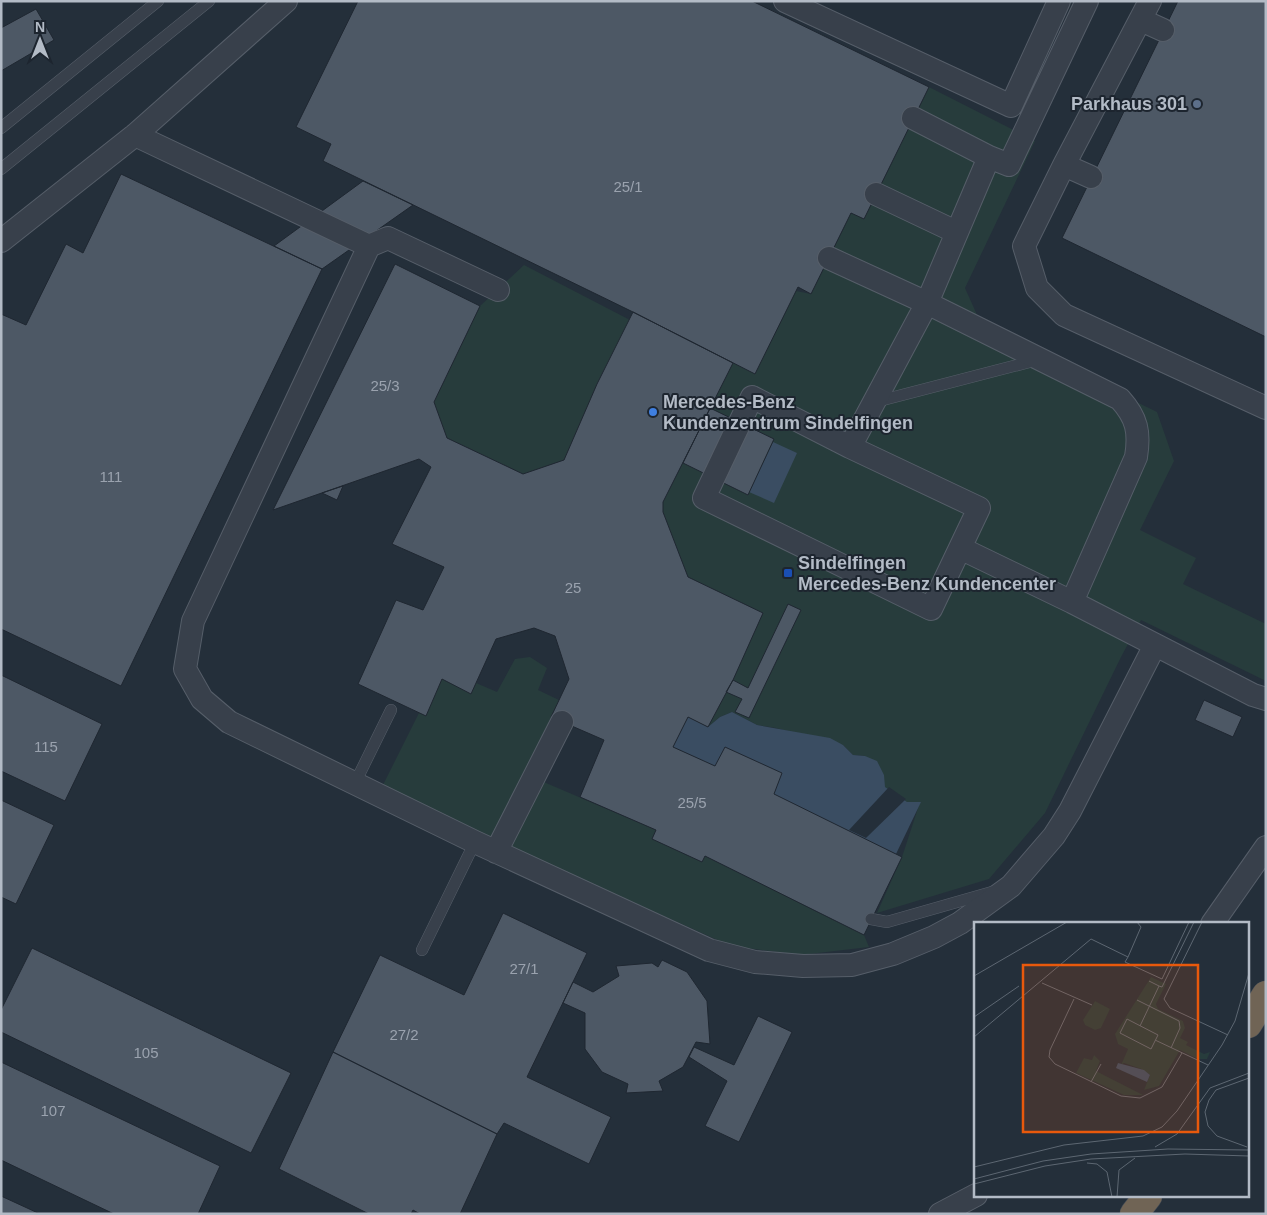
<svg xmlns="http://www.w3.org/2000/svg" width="1267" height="1215" viewBox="0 0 1267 1215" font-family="Helvetica,sans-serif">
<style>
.green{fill:#273c3c}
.water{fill:#3a4d62}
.pier{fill:#242f3a}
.building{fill:#4d5865;stroke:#1f2731}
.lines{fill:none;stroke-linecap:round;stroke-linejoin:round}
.lane-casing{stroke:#565e69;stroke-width:12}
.street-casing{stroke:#565e69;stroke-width:24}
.highway-casing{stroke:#434b55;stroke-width:29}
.lane{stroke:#38404b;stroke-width:11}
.street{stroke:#38404b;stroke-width:22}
.highway{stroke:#706455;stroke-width:28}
.service-dot{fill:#5c6f8a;stroke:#1d252f;stroke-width:2}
.shop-dot{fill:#3f7fe0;stroke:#1d252f;stroke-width:2}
.transit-dot{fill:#1a4fb4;stroke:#1d252f;stroke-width:2}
.labels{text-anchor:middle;stroke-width:4;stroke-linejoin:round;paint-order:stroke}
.number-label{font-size:15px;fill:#9aa2ae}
.poi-label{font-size:18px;font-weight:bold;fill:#b3bbc6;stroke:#1d252f;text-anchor:start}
.inset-road{fill:none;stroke:#5d6772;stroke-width:1}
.view{fill:#e8590c;fill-opacity:0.15;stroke:#e8590c;stroke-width:2.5}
.inset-edge{fill:none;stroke:#b3bbc6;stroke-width:2.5}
</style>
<rect width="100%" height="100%" fill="#242f3a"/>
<path class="green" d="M929 87 1035 141 965 288 982 326 1157 412 1174 461 1140 530 1196 558 1183 584 1266 624V681L1141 620 1121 657 1045 813 989 879 877 913 902 857 920 802 907 803 884 787V775L865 756 853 755 843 745 776 728 757 725 732 712 720 717 708 727 733 680 763 613 688 577 663 512V502L733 363 796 291 811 294 851 213 864 219Z
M524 265 630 320 597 384 564 460 523 474 447 438 434 402 480 306Z
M530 657 547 668 538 690 559 700 525 774 656 830 652 839 702 862 705 856 864 935 869 947 801 955 731 946 524 854 383 785 419 713 426 715 442 679 476 683 497 692 515 659Z"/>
<path class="water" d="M773 442 797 453 774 503 749 492Z
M732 712 757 725 830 738 843 745 853 755 865 756 877 761 884 775 885 787 907 802H921L896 854 673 747 688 717 708 727 720 717Z"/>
<path class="pier" d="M889 787 906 799 866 838 849 830Z"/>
<path class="building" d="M358 1H752L929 87 864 219 851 213 811 294 798 287 755 374 633 312 323 161 331 144 296 127Z
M1178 1H1266V337L1062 238Z
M36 9 54 40 1 71V28Z
M121 174 322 269 121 686 1 629V314L26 325 66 244 83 253Z
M363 181 413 205 322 269 274 246Z
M395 264 480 306 434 402 447 438 523 474 564 460 597 384 633 312 733 363 663 502V512L688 577 763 613 733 680 708 727 688 717 673 747 715 766 725 747 782 773 774 794 902 857 864 935 705 856 702 862 652 839 656 830 580 797 604 740 551 717 569 679 555 636 534 628 496 639 471 694 442 679 426 716 358 684 396 600 423 610 444 567 392 544 431 467 419 459 273 510Z
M710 408 774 439 748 495 683 463Z
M343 486 337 500 322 493Z
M788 604 801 610 749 718 735 712 742 699 726 692 733 680 748 688Z
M1 675 102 724 65 801 1 771Z
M1204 700 1242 717 1233 737 1195 720Z
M1 800 54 825 16 904 1 897Z
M503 913 587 953 527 1077 611 1117 589 1164 504 1123 497 1134 333 1052 380 955 464 995Z
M32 948 291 1073 251 1153 1 1032V1010Z
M662 960 687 972 707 1001 710 1044 696 1042 683 1067 659 1081 663 1091 626 1093 628 1084 602 1072 585 1049V1013L563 1003 573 982 593 992 619 976 616 966 652 963 658 967Z
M758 1016 792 1032 739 1142 705 1126 727 1081 689 1057 694 1047 734 1065Z
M333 1052 497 1134 460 1214H420L413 1210 411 1214H369L279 1169Z
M1 1062 220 1166 198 1214H114L1 1160Z
M1 1196 38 1213V1214H1Z"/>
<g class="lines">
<g class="lane-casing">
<path id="lane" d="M1 128 158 1
M1 169 209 1
M875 402 1037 360
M355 783 391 710
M871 919 887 922 992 892
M422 950 475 842"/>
</g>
<g class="street-casing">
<path id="street" d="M785 1 1011 106 1059 1
M1150 1 1064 165 1024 246 1037 288 1064 315 1266 408
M1141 20 1163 30
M135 135 369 246 388 238 498 290
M989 157 1009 165 1087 1
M1064 165 1091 177
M876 194 956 232
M1 241 135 135 286 1
M369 246 193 621 185 669 202 699 229 722 475 842 709 950 755 962 803 966 852 965 893 954 934 937 960 923 1011 886 1054 836 1070 811 1155 645
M829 258 927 303 1120 399C1137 418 1140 432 1136 457L1072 602
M752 397 850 447 979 508 931 609 704 498Z
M850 447 927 303 989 157 913 118
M960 548 1072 602 1253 695 1266 699
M496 852 562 722
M1212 924 1266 847
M940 1214 976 1195"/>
</g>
<g class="highway-casing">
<path id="highway" d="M1248 1024 1266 995
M1134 1214 1148 1196"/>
</g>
<use href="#lane" class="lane"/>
<use href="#street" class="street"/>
<use href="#highway" class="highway"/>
</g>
<circle class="service-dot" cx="1197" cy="104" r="5"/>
<circle class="shop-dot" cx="653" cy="412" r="5"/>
<rect class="transit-dot" x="783" y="568" width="10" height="10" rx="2.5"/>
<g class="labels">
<g class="number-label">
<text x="628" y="192">25/1</text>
<text x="385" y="391">25/3</text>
<text x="111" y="482">111</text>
<text x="573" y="593">25</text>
<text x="46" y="752">115</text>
<text x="692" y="808">25/5</text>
<text x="524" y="974">27/1</text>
<text x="404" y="1040">27/2</text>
<text x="146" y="1058">105</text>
<text x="53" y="1116">107</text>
</g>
<g class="poi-label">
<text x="1187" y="110" text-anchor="end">Parkhaus 301</text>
<text x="663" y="408">Mercedes-Benz<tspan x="663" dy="21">Kundenzentrum Sindelfingen</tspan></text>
<text x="798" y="569">Sindelfingen<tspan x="798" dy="21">Mercedes-Benz Kundencenter</tspan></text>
</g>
</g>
<g transform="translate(974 922)">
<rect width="275" height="275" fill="#242f3a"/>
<path d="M177 55 192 62 182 82 184 87 209 99 211 106 206 116 214 120 212 123 230 132 236 130 233 137H224L206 128 185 164 170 168 176 153 167 147 150 141 147 143 154 127 144 122 141 112ZM121 79 136 87 127 106 121 108 111 103 109 98ZM120 133 126 139 122 149 169 173H150L102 151 110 136 118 138Z" fill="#273c3c"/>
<path d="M144 141 170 148 176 153 173 160 142 146Z" fill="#3a4d62"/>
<path class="inset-road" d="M228 0 190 77 196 86 254 113M154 35 151 40 188 57 215 0M0 54 93 0M68 61 118 83M185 64 188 65 220 0M100 77 76 128 75 135 81 142 147 174 166 176 188 165 208 131M163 78 205 99 206 106 197 126M0 95 45 64M153 97 184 113 177 127 146 111ZM166 104 185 64 175 59M0 115 117 17 154 35 167 5 163 0M181 118 234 143M117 160 127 142M181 225 203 212 236 166 275 151M273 225 243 214 234 204 231 190 235 178 242 168 275 156M113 241 123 242 133 250 138 275M0 245 90 223 169 214 188 205 203 189 248 123 261 99 275 51M0 257 69 239 117 232 194 227 275 228M0 262 71 244 117 237 211 232 275 234M143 275 145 248 161 236"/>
<path class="view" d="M49 43H224V210H49Z"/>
<rect width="275" height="275" class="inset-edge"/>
</g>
<rect width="1267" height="1215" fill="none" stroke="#b3bbc6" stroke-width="5"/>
<g transform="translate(40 40)" stroke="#1d252f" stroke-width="4" paint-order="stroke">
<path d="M0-4L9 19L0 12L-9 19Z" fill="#b3bbc6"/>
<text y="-8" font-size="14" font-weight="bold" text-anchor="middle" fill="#b3bbc6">N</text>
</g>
</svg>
